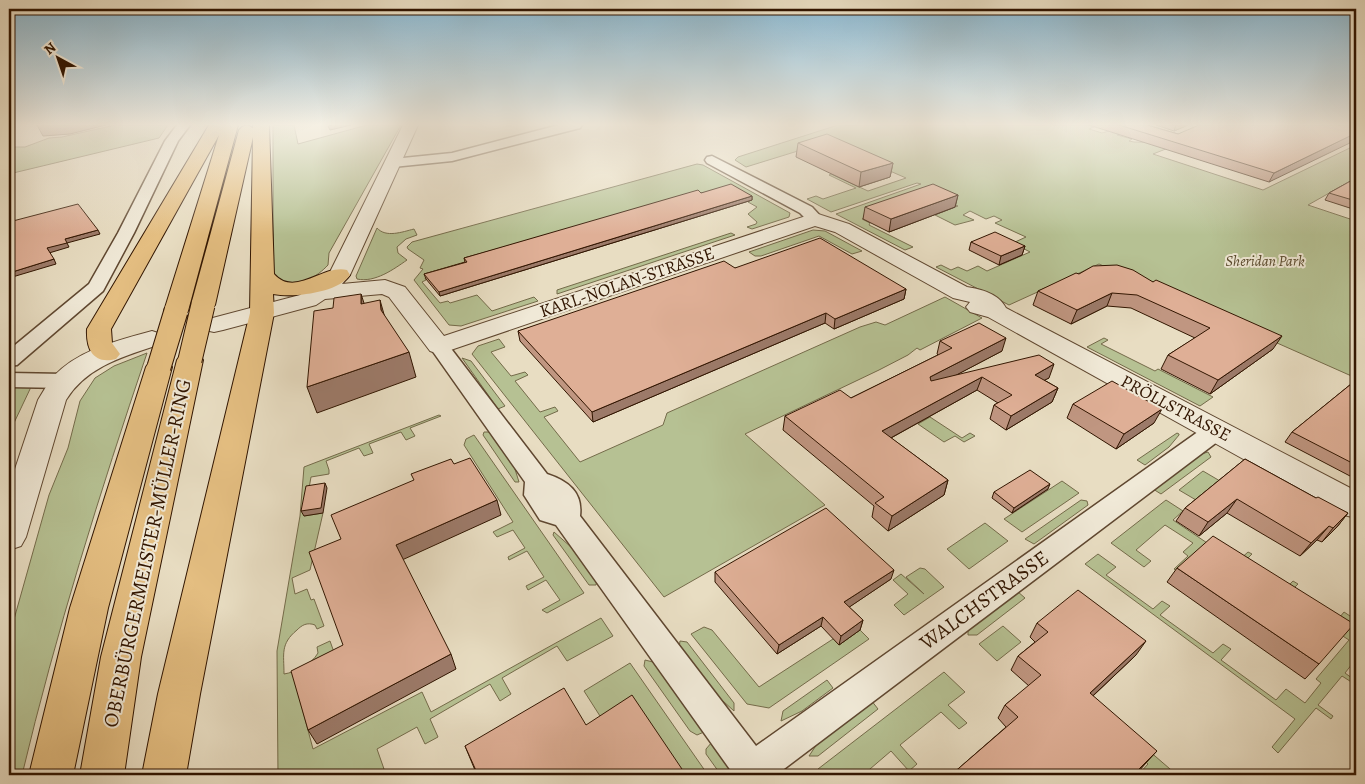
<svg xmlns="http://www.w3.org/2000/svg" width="1365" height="784" viewBox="0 0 1365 784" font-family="Alegreya,serif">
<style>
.green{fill:#b6c193;stroke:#746b4a}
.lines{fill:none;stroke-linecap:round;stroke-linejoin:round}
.minor-casing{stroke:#5f4730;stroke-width:3}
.tertiary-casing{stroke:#5f4730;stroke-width:2}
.trunk-casing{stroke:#311500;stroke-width:2}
.minor{fill:#f0e9d7;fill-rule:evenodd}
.tertiary{fill:#f0e9d7;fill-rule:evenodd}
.trunk{fill:#e4be81;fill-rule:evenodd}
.trunk-bridge-casing{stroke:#311500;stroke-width:25;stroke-linecap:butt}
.trunk-bridge{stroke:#e4be81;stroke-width:23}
.wall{fill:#c09681;stroke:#311500}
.shaded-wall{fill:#9c7a69;stroke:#311500}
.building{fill:#dfaf96;stroke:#311500}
.labels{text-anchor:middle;stroke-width:4;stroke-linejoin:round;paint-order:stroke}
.far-park-label{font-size:15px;font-style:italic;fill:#59492c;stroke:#f0e9d7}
.street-label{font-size:18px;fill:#311500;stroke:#f0e9d7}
.near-street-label{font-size:21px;fill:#311500;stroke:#f0e9d7}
</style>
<rect width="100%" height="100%" fill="#e8ddc2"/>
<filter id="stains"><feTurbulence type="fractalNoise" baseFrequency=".004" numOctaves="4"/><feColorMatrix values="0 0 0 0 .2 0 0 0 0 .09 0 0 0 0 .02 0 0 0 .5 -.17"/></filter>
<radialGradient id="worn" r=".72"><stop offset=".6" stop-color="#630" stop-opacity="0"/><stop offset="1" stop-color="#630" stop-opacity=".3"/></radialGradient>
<path class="green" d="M115 125H168L159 138 9 174V143H11V147H25L49 138 62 137Z
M273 125H294L298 144 367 125H401L329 253 328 265C318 276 298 289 282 283 279 281 275 277 273 275Z
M838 125H1089L1094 127 1089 129 1102 133 1109 131 1132 129 1117 135 1132 139 1129 141 1134 142 1181 143 1153 154 1263 190 1356 145V178L1308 205 1356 221V378L1099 264 1009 305 936 267 941 265 951 270 958 267 967 271 978 266 987 271 1030 252 1013 243 1026 237 995 223 1002 220 994 216 986 219 970 211 963 215 974 220 955 225 935 215 958 206 930 195 862 219 870 223 869 225 913 247 905 250 836 214 921 184 917 183 831 212 807 199 816 196 823 199 856 188 829 175 831 174 868 191 906 178 867 161 801 150 746 167 735 160 738 157Z
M697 164 703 165 790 213 789 217 752 229 747 227 756 224 757 222 748 214 757 207 748 202 752 199 731 187 464 262 467 266 425 278 426 280 422 282 440 303 448 301 450 303 477 295 492 311 534 297 538 301 461 326 449 325 414 280 423 269 420 268 424 260 408 249 407 247 412 242Z
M377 228C386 238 402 232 414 229L417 235 406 239 397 247 398 253 407 260C394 269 375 283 357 279L356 276Z
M813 230 825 231 862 251 852 254 819 236 761 256H755L749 252Z
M731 233 735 235 557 294V290Z
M945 297 982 318 920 350 917 348 908 355 879 370 745 434 825 505 664 597 472 354 478 346 499 339 505 347 491 352 511 376 525 372 528 375 515 381 540 412 555 407 558 411 544 417 580 462 663 425 667 413 860 327 876 322 885 325Z
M1104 338 1108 340 1101 344 1155 371 1158 369 1213 397 1200 406 1087 347Z
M147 353C100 492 56 632 22 775H9V637L49 495 68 448 80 401 95 378 114 366Z
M462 358 471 361 505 406 498 409Z
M15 386 31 387 13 425 9 427V387Z
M439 415 441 416 410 428 415 436 406 440 401 432 369 444 373 453 364 456 359 448 326 461 329 470V474L311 477 304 516 323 513 310 570 292 578 295 594 307 589 311 600 314 599 324 626 317 629 315 625C307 622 302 625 297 630 280 644 284 654 284 674 296 672 311 665 318 653L317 647 330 641 335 655 296 685 313 749 422 692 431 712 601 618 613 636 567 661 557 646 502 678 511 694 500 701 490 684 430 719 438 737 425 744 417 727 377 749 384 769 373 775H278L277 651 300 516 304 467Z
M930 417 962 438 970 433 975 436 964 442 955 436 944 442 918 424Z
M484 432H491L514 466 519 482H515L483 435Z
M1177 433 1179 434V435L1169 447 1145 465 1137 460Z
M474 435 584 593 547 613 542 610 560 600 546 580 528 590 526 586 544 577 527 551 509 560 508 557 525 548 513 530 497 537 493 532 513 522 464 445 466 439Z
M1208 452 1211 457 1161 494 1153 489 1198 455Z
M1203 471 1220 481 1196 500 1179 490Z
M1062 481 1079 493 1022 532 1004 519Z
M1081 500 1087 501 1088 505 1034 544 1025 539Z
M1166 500 1183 511 1173 520 1222 553 1238 561 1248 552 1252 554 1243 563 1284 590 1293 581 1298 584 1289 593 1335 623 1344 612 1356 620V659L1345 673 1356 681V685L1342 676 1318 705 1333 716 1331 719 1316 708 1278 753 1272 747 1295 719 1085 564 1098 554 1116 567 1106 575 1153 609 1162 601 1170 606 1160 615 1213 653 1223 644 1231 649 1221 660 1276 700 1286 689 1305 703 1321 683 1316 679 1349 640 1203 547 1177 571 1174 569 1188 556 1183 552 1193 543 1165 525 1136 550 1151 561 1144 567 1111 543Z
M985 523 1008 541 969 569 947 549Z
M554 532 571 547 597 580 596 585H589L553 535Z
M920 568 925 569 944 587 904 615 894 605 908 594 893 580 901 574 924 594 906 577Z
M1017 591 1025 598 977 635H968V629Z
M1003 626 1021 642 997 661 979 644Z
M704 627 712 630 759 687 833 639 860 630 869 639 769 708 747 704 691 634Z
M680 641 687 642 734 703V711L713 692 679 648Z
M645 660 653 662 704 732 697 735 690 731 644 666Z
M630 663 708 775H677L607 727 584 691Z
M944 672 965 692 948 705 967 723 959 729 941 712 900 745 917 764 909 771 891 751 863 775H818V769Z
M827 680 833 688 802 711 781 721 783 711Z
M1068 681 1177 775H1138L1148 764 1061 687Z
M871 700 878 709 818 756H809C822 733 850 717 871 700Z
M712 742 735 775H721L706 754V749Z"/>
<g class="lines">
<g class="minor-casing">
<path id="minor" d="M177 125H190L178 141 134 233 103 291 17 365 9 366V350L89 284 118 233 165 141Z
M559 125H582L580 128 452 161 393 167 386 163 393 159 452 153Z
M712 156 812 207 823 219 821 222H809L800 213 707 163 705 160 707 157Z
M439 340 446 342 547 474C568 481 583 492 580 516L756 746 1209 424 1217 422 1225 424 1229 430 1225 436 776 775H734L556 525 540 520 524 495 525 482 429 346 432 342Z
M9 373 65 374 73 376 76 381 73 386 65 388 9 387Z"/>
</g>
<g class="tertiary-casing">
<path id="tertiary" d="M403 125H418L350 275 342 284 385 280 405 287 444 336 815 213 849 224 967 287C981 289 999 294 1006 308L1356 491V518L1344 515 988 317 970 312 966 307 970 302 953 298 835 232 815 226 439 354 430 351 389 297 382 294 325 299 316 305 223 330 214 332 205 330 202 325 205 320 300 295 330 272Z
M152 331 161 334 165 339 161 344C125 356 87 366 66 400L26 537 21 546 9 550V487L38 400C43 392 47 384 53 377 77 350 119 340 152 331Z"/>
</g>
<g class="trunk-casing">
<path id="trunk" d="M209 125H238L188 311 184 316 176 318 168 316 164 311 219 135 111 329 112 343 120 354 116 359C93 365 86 349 87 329Z
M247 125 253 128V125H269L274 274C295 298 323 264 347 270L350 275C338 293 293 298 273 294L274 313 200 694 186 775H142L158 694 250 313 253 137 215 305 211 310 203 312 195 310 191 305 239 130 242 127Z
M190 352 199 354 203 360 141 657 124 775H80L101 657 177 360 181 354Z
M159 359 168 361 172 367 108 608 73 775H29L70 608 146 367 150 361Z"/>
</g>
<use href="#minor" class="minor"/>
<use href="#tertiary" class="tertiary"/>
<use href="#trunk" class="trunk"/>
<g class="trunk-bridge-casing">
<path id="trunk-bridge" d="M190 360 203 305
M159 367 176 311"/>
</g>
<use href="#trunk-bridge" class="trunk-bridge"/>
</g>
<path class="wall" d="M1089 125H1147L1178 134 1356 125 1269 182Z
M1156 125H1188L1174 131Z
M798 143 893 163 890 177 859 187 796 157Z
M1356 178V210L1325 200 1329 193Z
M701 193 752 196V200L440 296 426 279 424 274 465 262 464 258Z
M958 195 955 207 889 232 863 219 865 207Z
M971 242 1025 246 1022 255 999 265 969 250Z
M735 268 906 289 904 299 834 329 825 323 593 422 520 341 518 331Z
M1079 274 1153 282 1273 349 1210 394 1161 369 1168 355 1195 338 1131 308 1107 306 1071 324 1033 305 1038 291Z
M940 341 1002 351 956 375 1049 378 1044 380 1058 388 1052 402 1006 430 990 419 994 405 998 403 977 390 891 438 948 480 944 495 888 531 872 517 874 506 783 430 785 416 851 398 938 355 937 354Z
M1356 380V470L1350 476 1285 442 1292 432Z
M1073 404 1154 423 1116 449 1067 418Z
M1245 459 1316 498 1348 513 1337 527 1322 542 1317 540 1300 556 1227 513 1199 536 1176 521 1185 508Z
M1048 489 1012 513 992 498 994 492Z
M1177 568 1319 664 1305 679 1167 582Z
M715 572 891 579 849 607 863 620 860 630 839 645 821 626 777 654 715 582Z
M1037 623 1136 655 1093 696 1145 764 1135 775H951L1006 727 998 718 1005 705 1029 686 1011 670 1018 656 1035 642 1030 637Z
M586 725 686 775H477L465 746Z"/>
<path class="shaded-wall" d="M37 125H106L70 134 43 136Z
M332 125H351L330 130 328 126Z
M1176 125H1188L1174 131Z
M1356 133V140L1269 182 1274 173Z
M893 163 890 177 859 187 861 172Z
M958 195 955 207 889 232 891 219Z
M752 196V200L440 296 439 292Z
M98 230 100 234 67 243 69 247 49 253 47 248 65 239Z
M1025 246 1022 255 999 265 1001 256Z
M54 259 56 264 9 278V273Z
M906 289 904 299 834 329 835 319Z
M1112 293 1107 306 1071 324 1077 310Z
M361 294 369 318 361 304Z
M380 300 387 325 381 310Z
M826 313 825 323 593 422 592 412Z
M9 316 13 325 9 327Z
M1282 336 1273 349 1210 394 1218 380Z
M1006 338 1002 351 926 391 930 377Z
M409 352 416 377 317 413 307 387Z
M1054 364 1049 378 1029 388 1035 375Z
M982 377 977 390 878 445 882 431Z
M1058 388 1052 402 1006 430 1011 416Z
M1162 409 1154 423 1116 449 1124 434Z
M948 480 944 495 888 531 892 516Z
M325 483 327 488 323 513 304 516 301 511Z
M1050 484 1048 489 1012 513 1014 508Z
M1237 499 1227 513 1199 536 1208 522Z
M497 500 501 515 402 560 396 545Z
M1348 513 1337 527 1322 542 1333 528Z
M1329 526 1317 540 1300 556 1311 543Z
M894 570 891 579 842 612 844 602Z
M823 617 821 626 777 654 779 645Z
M863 620 860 630 839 645 841 636Z
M1146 641 1136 655 1081 707 1090 693Z
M451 654 456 669 317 744 308 730Z
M1157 751 1135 775H1133Z"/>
<path class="building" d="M1119 125H1147L1178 134 1199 125H1356V133L1274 173Z
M827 134 893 163 861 172 798 143Z
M1356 178V201L1329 193Z
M731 184 752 196 439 292 424 274 467 262 464 258 698 190 701 193Z
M933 184 958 195 891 219 865 207Z
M78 204 98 230 65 239 67 243 47 248 54 259 9 273V222Z
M995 232 1025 246 1001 256 971 242Z
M820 238 906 289 835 319 826 313 592 412 518 331 724 261 735 268Z
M1117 265 1133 270 1153 282 1156 280 1282 336 1218 380 1168 355 1210 328 1137 295 1112 293 1077 310 1038 291 1076 273 1079 274 1093 266Z
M361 294V304L380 300 381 310 409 352 307 387 314 311 333 308 334 298Z
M979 323 1006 338 930 377 931 381 1039 355 1054 364 1035 375 1058 388 1011 416 994 405 1012 395 982 377 882 431 948 480 892 516 875 503 884 497 785 416 840 390 851 398 952 348 940 341Z
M1356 380V465L1292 432Z
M1112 381 1162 409 1124 434 1073 404Z
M470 458 497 500 396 545 451 654 308 730 291 671 343 645 309 552 341 539 331 515 414 480 411 474 451 459 454 464Z
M1245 459 1316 498 1318 497 1348 513 1333 528 1329 526 1311 543 1237 499 1208 522 1185 508Z
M1030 470 1050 484 1014 508 994 492Z
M325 483 321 508 301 511 306 486Z
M826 508 894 570 844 602 863 620 841 636 823 617 779 645 715 572Z
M1213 536 1354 624 1319 664 1177 568Z
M1078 590 1146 641 1090 693 1157 751 1133 775H951L1018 717 1005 705 1041 675 1018 656 1048 632 1037 623Z
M564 688 586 725 632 695 686 775H478L465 746Z"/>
<linearGradient id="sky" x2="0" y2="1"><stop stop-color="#88b7d1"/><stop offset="0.53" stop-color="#f5f0e4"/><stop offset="1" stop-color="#f5f0e4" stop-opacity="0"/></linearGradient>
<rect width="1365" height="235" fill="url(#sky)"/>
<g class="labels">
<g class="far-park-label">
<text x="1265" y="266">Sheridan Park</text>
</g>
<g class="street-label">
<text transform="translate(627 282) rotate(-19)" y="6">KARL-NOLAN-STRASSE</text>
<text transform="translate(1176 408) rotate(28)" y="6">PRÖLLSTRASSE</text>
</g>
<g class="near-street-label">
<text transform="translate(147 553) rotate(-78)" y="7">OBERBÜRGERMEISTER-MÜLLER-RING</text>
<text transform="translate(984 600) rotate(-36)" y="7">WALCHSTRASSE</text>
</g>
</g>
<rect width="1365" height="784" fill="none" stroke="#e8ddc2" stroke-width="30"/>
<rect x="10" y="10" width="1345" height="764" fill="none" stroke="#311500" stroke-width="2.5"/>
<rect x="15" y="15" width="1335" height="754" fill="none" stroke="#311500"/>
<g transform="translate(58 58) rotate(320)" stroke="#f0e9d7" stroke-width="4" paint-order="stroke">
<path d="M0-4L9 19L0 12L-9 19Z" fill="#311500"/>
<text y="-8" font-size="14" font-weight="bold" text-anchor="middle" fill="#311500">N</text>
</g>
<rect width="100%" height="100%" filter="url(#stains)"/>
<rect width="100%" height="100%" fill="url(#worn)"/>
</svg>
